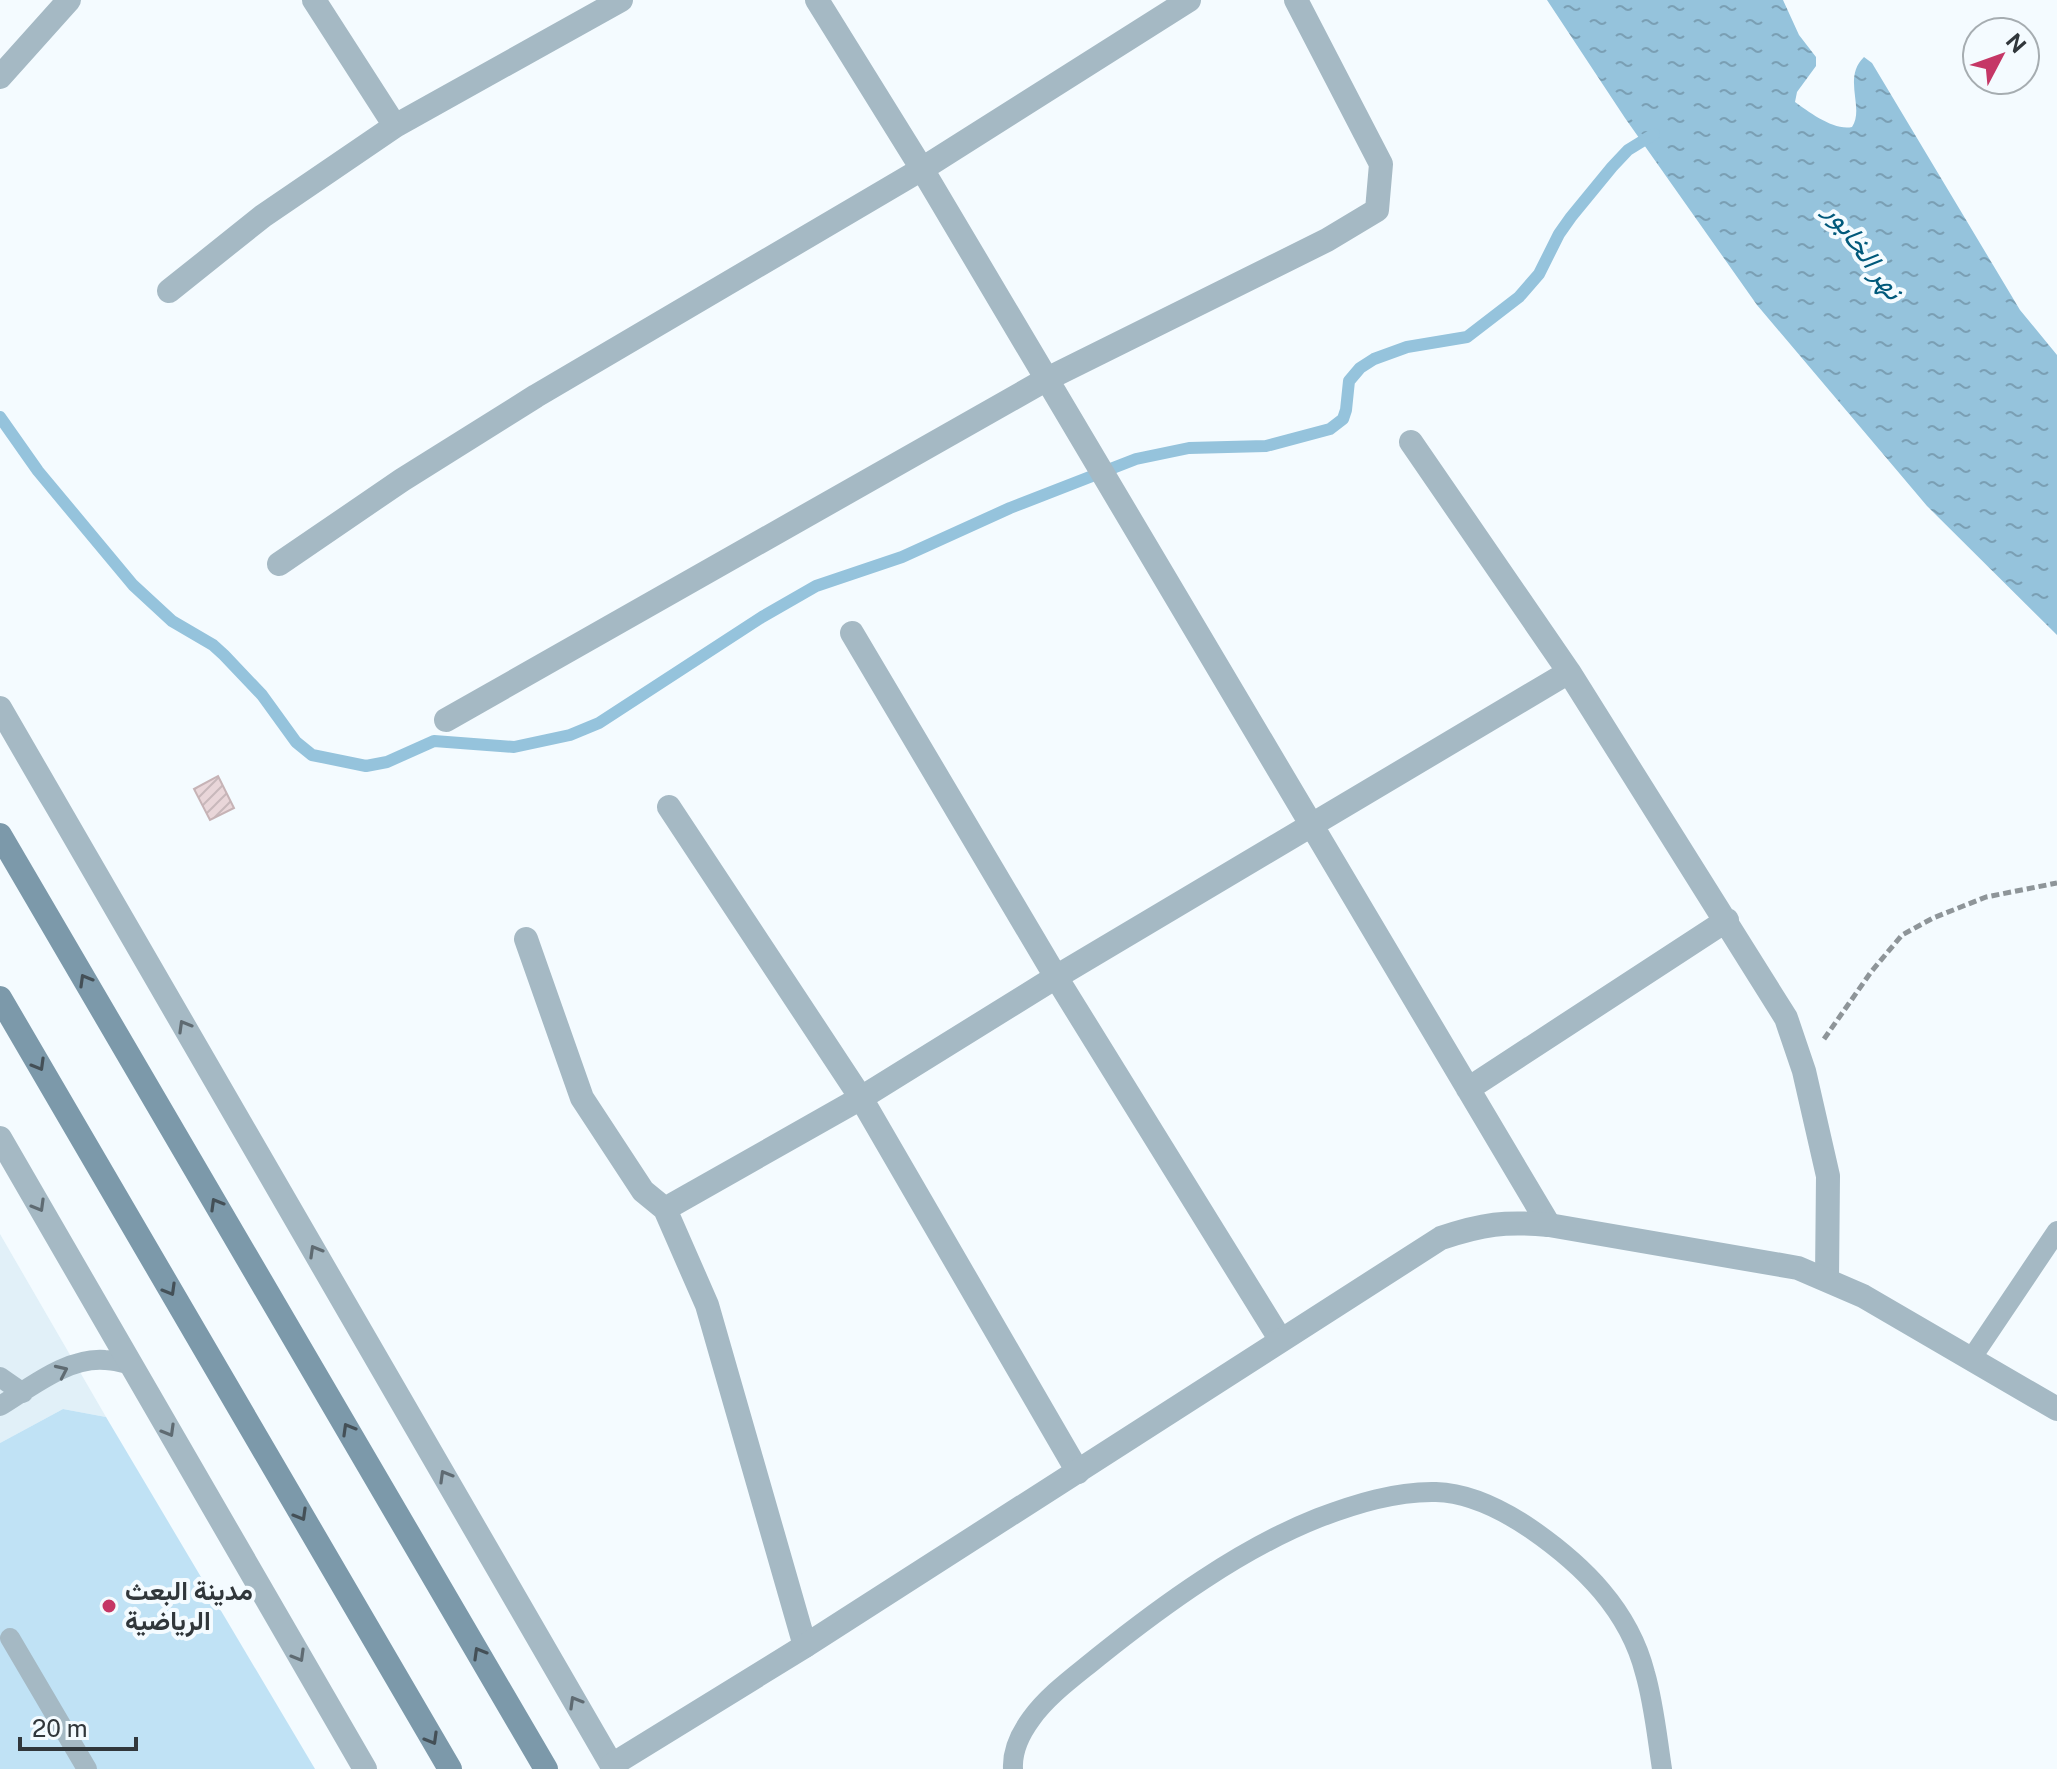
<svg xmlns="http://www.w3.org/2000/svg" width="2057" height="1769" viewBox="0 0 2057 1769" font-family="'Public Sans',Vazirmatn,sans-serif">
<style>
.built{fill:#e1f0f8}
.pitch{fill:#c0e2f5}
.water{fill:url(#water-ripples)}
.lines{fill:none;stroke-linecap:round;stroke-linejoin:round}
.stream{stroke:#95c3dc;stroke-width:12}
.building{fill:url(#building-hatch);stroke:#c6b3b6;stroke-width:2}
.path{stroke:#8e9599;stroke-width:5;stroke-dasharray:8 4;stroke-linecap:butt}
.service{stroke:#a5b9c4;stroke-width:20}
.minor{stroke:#a5b9c4;stroke-width:24}
.tertiary{stroke:#a5b9c4;stroke-width:24}
.secondary{stroke:#7c99aa;stroke-width:24}
.oneway{stroke:#445057}
.oneway2{stroke:#5f6b72}
.poi-dot{fill:#c53766;stroke:#f4fbff;stroke-width:3}
.labels{text-anchor:middle;stroke-width:8;stroke-linejoin:round;paint-order:stroke}
.poi-label{font-size:26px;font-weight:bold;fill:#31373b;stroke:#f4fbff;text-anchor:start}
.water-label{font-size:28px;font-style:italic;fill:#00597b;stroke:#f4fbff}
</style>
<defs>
<pattern id="water-ripples" width="26" height="14" patternUnits="userSpaceOnUse" patternTransform="scale(2)"><rect width="26" height="14" fill="#95c3dc"/><path d="M2 4q2-2 4 0t4 0M15 11q2-2 4 0t4 0" fill="none" stroke="#7a9fb4"/></pattern>
<pattern id="building-hatch" width="6" height="6" patternUnits="userSpaceOnUse" patternTransform="scale(2)"><rect width="6" height="6" fill="#e9d6d9"/><path d="M-1 1l2-2M0 6l6-6M5 7l2-2" fill="none" stroke="#c8b8bb"/></pattern>
</defs>
<rect width="100%" height="100%" fill="#f4fbff"/>
<path class="built" d="M0 1234 106 1417 63 1409 0 1443Z"/>
<path class="pitch" d="M63 1409 106 1417 315 1769H0V1443Z"/>
<path class="water" d="M1547 0H1783L1799 35 1816 57V66L1797 92 1795 102C1809 112 1834 131 1852 127 1865 108 1842 78 1864 57L1872 63 2020 310 2057 355V635L1927 506 1757 305 1625 118Z"/>
<g class="lines">
<path class="stream" d="M0 417 38 471 133 585 172 621 213 645 224 655 262 695 296 742 312 755 366 766 387 762 434 741 514 747 570 735 599 723 762 617 816 586 902 557 1010 508 1136 459 1189 448 1266 446 1330 429 1343 419 1346 410 1349 381 1360 368 1374 359 1407 347 1467 337 1519 297 1539 274 1559 234 1571 217 1612 167 1628 150 1654 134"/>
</g>
<path class="building" d="M218 776 234 808 210 820 194 789Z"/>
<g class="lines">
<path class="path" d="M1824 1039 1871 972 1902 935 1933 918 1986 897 2057 883"/>
<path class="service" d="M1971 1359 2057 1231
M0 1377 23 1393
M0 1406C30 1388 67 1357 105 1360 113 1360 122 1363 130 1364
M10 1638 87 1769
M1013 1769C1012 1751 1020 1734 1031 1719 1048 1695 1075 1676 1098 1657 1163 1605 1240 1549 1318 1518 1355 1504 1396 1491 1436 1492 1470 1493 1503 1510 1531 1529 1583 1565 1629 1610 1645 1673 1654 1704 1657 1737 1662 1769"/>
<path class="minor" d="M314 0 395 126
M817 0 922 169 1549 1225
M0 77 69 0
M169 291 263 216 395 126 621 0
M1411 442 1569 672 1786 1018 1804 1071 1828 1176 1827 1279
M279 564 402 480 536 396 922 169 1189 0
M852 633 1056 977 1280 1339
M0 708 614 1769
M446 720 1047 379 1327 240 1377 210 1381 164 1296 0
M669 807 861 1098 1078 1472
M526 939 582 1098 643 1191 665 1209 707 1305 805 1646
M1468 1089 1727 920
M0 1138 365 1769
M665 1209 861 1098 1056 977 1569 672"/>
<path class="tertiary" d="M612 1765 805 1646 1441 1238C1483 1224 1505 1221 1549 1225L1798 1268 1863 1296 2057 1409"/>
<path class="secondary" d="M0 835 546 1769
M0 998 450 1769"/>
</g>
<defs><path id="oneway-chevron" d="M-2-3.5L2.5 0L-2 3.5" fill="none" stroke-width="1.6" stroke-linecap="round" stroke-linejoin="round" transform="scale(2)"/></defs>
<g class="oneway">
<use href="#oneway-chevron" transform="translate(85 980) rotate(-120)"/>
<use href="#oneway-chevron" transform="translate(39 1065) rotate(60)"/>
<use href="#oneway-chevron" transform="translate(216 1204) rotate(-120)"/>
<use href="#oneway-chevron" transform="translate(170 1290) rotate(60)"/>
<use href="#oneway-chevron" transform="translate(348 1429) rotate(-120)"/>
<use href="#oneway-chevron" transform="translate(301 1515) rotate(60)"/>
<use href="#oneway-chevron" transform="translate(479 1653) rotate(-120)"/>
<use href="#oneway-chevron" transform="translate(432 1739) rotate(60)"/>
</g>
<g class="oneway2">
<use href="#oneway-chevron" transform="translate(184 1026) rotate(-120)"/>
<use href="#oneway-chevron" transform="translate(39 1206) rotate(60)"/>
<use href="#oneway-chevron" transform="translate(315 1251) rotate(-120)"/>
<use href="#oneway-chevron" transform="translate(62 1371) rotate(-25)"/>
<use href="#oneway-chevron" transform="translate(169 1431) rotate(60)"/>
<use href="#oneway-chevron" transform="translate(445 1476) rotate(-120)"/>
<use href="#oneway-chevron" transform="translate(299 1656) rotate(60)"/>
<use href="#oneway-chevron" transform="translate(575 1702) rotate(-120)"/>
</g>
<circle class="poi-dot" cx="109" cy="1606" r="8"/>
<g class="labels">
<g class="poi-label">
<text x="125" y="1600">مدينة البعث<tspan x="125" dy="30">الرياضية</tspan></text>
</g>
<g class="water-label">
<text transform="translate(1865 251) rotate(54)" y="10">نهر الخابور</text>
</g>
</g>
<g transform="translate(2001 56) rotate(49)"><circle r="38" fill="#f4fbff" stroke="#a6adb1" stroke-width="2"/>
<path d="M0-6L14 30L0 20L-14 30Z" fill="#c53766"/>
<text y="-12" font-size="22" font-weight="bold" text-anchor="middle" fill="#31373b">N</text>
</g>
<path d="M20 1737v12h116v-12" fill="none" stroke="#31373b" stroke-width="4"/>
<text x="32" y="1737" font-size="24" fill="#31373b" stroke="#f4fbff" stroke-width="6" paint-order="stroke">20 m</text>
</svg>
